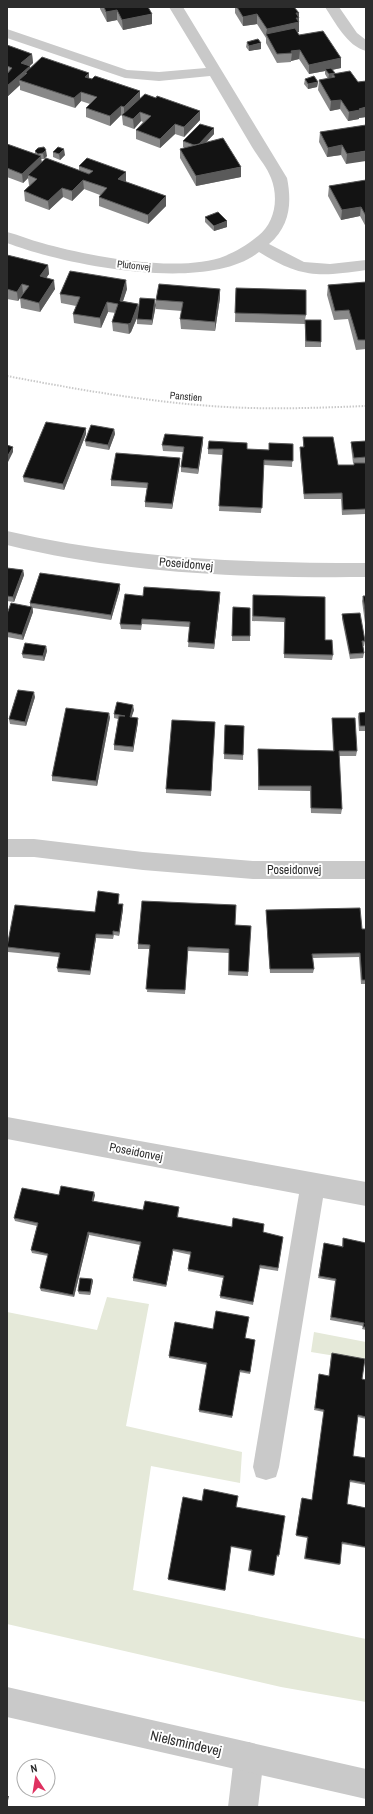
<svg xmlns="http://www.w3.org/2000/svg" width="373" height="1814" viewBox="0 0 373 1814" font-family="'Archivo Narrow',sans-serif">
<style>
.green{fill:#e5e9d9}
.lines{fill:none;stroke-linecap:round;stroke-linejoin:round}
.path{stroke:#c9c9c9;stroke-width:2;stroke-dasharray:1.5 1.5;stroke-linecap:butt}
.minor{fill:#c9c9c9;fill-rule:evenodd}
.tertiary{fill:#c9c9c9;fill-rule:evenodd}
.wall{fill:#898989}
.shaded-wall{fill:#5a5a5a}
.building{fill:#131313;stroke:#5a5a5a}
.labels{text-anchor:middle;stroke-width:4;stroke-linejoin:round;paint-order:stroke}
.far-street-label{font-size:10px;fill:#2c2c2c;stroke:#fff}
.street-label{font-size:12px;fill:#2c2c2c;stroke:#fff}
.near-street-label{font-size:14px;fill:#2c2c2c;stroke:#fff}
</style>
<rect width="100%" height="100%" fill="#fff"/>
<path class="green" d="M107 1297 149 1304 126 1426 242 1452 240 1483 151 1466 133 1590 366 1639V1702L281 1687 7 1624V1312L97 1330Z
M314 1332 366 1342V1361L311 1352Z"/>
<g class="lines">
<path class="path" d="M7 376C75 389 143 401 211 406 263 410 314 408 366 406"/>
<path class="minor" d="M169 7H183L287 178C292 203 290 226 269 244L304 262 330 264 366 260V270C318 277 301 278 259 252 207 294 65 265 7 243V232C19 235 30 240 42 243 88 256 180 274 225 256 237 251 247 245 258 236 275 223 279 198 271 178 267 167 258 157 252 147 238 123 224 100 210 76L159 81 125 78 7 38V29L127 70 159 72 206 68Z
M325 7H339L357 33 366 40V51C347 46 335 22 325 7Z
M7 531C126 559 245 563 366 563V577C244 578 126 574 7 545Z
M7 839H34L143 852 253 861H366V879H253L143 870 34 857H7Z
M7 1117 366 1182V1206L323 1198 279 1467 276 1477 266 1480 256 1477 253 1467 299 1194 7 1139Z
M249 1742 259 1747 264 1757 258 1807H228L234 1757 239 1747Z"/>
<path class="tertiary" d="M7 1687 366 1769V1799L7 1717Z"/>
</g>
<path class="wall" d="M100 7H148L152 24 123 30 117 20 107 22 100 9Z
M235 7H294L299 13V32H297L299 35 341 58V68L332 70 335 74 358 82 366 81V117L359 118V119L348 121 340 109 330 111 318 90 319 80 328 79 325 74V71L309 74 299 59 291 61V62L277 63 266 43V38L257 24 243 26 235 13Z
M247 42 261 49 249 51 246 47Z
M7 45 32 54 33 63 30 66V68L89 73V78L140 98H156L200 111V120L184 137 175 134 160 148 136 139V130L143 122 141 121 134 129 123 125 122 116 121 115 110 126 86 117V108L90 104 81 101 75 108 20 90V85L7 97Z
M305 79 318 82 317 87 308 89 304 84Z
M366 125 346 164 341 155 327 157 319 142 320 132Z
M214 128V134L205 143 241 177 196 186 180 158V149L185 148 183 147V141Z
M7 144 35 154V151L38 148 47 156 44 159H41L42 163 79 171V166L126 172V182L166 206 148 224 99 206V197L100 195 84 189 72 201 63 197 49 210 25 201 24 191 30 185H29L28 178 23 183 7 177Z
M53 152 65 155 60 160 53 157Z
M366 180V227L360 216 341 220 328 196 329 186Z
M205 217 227 227 214 231 205 222Z
M7 255 48 265 49 274 46 278 55 289 40 312 21 308 20 298 24 293 18 301 7 299Z
M366 282V349L356 350 348 319 334 320 327 295 328 285Z
M236 288 306 315 305 320 321 342V347H305V324L235 322Z
M127 289 123 301 138 304 139 308 156 305 152 325 137 324V318L131 332 129 334 113 331 112 322 116 313 108 312 101 328 74 323 73 314 76 306 61 303 60 294Z
M220 289V298L215 331 181 329 180 319 182 311 156 309V300Z
M114 429 115 434 109 450 86 446 85 441Z
M86 434 64 490 24 482 23 477Z
M203 437V442L198 474 181 472V467L183 452 163 451 162 445Z
M303 437 338 465H354V463H353L351 447V442L366 441V514L342 515 341 499H304L300 452V447H303Z
M293 444 292 467 264 465 261 513 219 511 223 455 208 454V449H247L269 450Z
M180 463 172 509 145 507V502L147 488 111 486V480Z
M7 568 23 570 24 575 14 602 7 601Z
M120 589 111 620 33 608V612L23 640 7 637V614L30 607V603Z
M253 595 325 640 333 655 332 660 284 658V622L252 621Z
M143 596 220 597 214 649 188 647 190 627 142 624 141 630 121 629 120 624Z
M363 596H366V623H365L362 601Z
M233 607 250 636V641H232Z
M342 614 365 641 364 646H363L364 653 363 658 350 659 342 619Z
M46 646 47 651 44 661 23 658 22 654Z
M35 697 26 726 10 724 9 719Z
M134 710 131 717 138 722 133 752 114 750V745L118 719 114 718V714Z
M366 712V731H359L358 717 359 713Z
M110 717 97 786 52 781V776Z
M332 718 357 751 356 756H339L342 809 341 814 311 813 310 791 258 790V749L333 751 332 723Z
M215 722 211 796 166 793V789Z
M225 725 244 726 243 760 224 759Z
M119 898 118 904H123V909L119 936 114 935 113 939 96 938 90 975 58 972 57 968 59 957 8 952 7 947 95 912Z
M266 910 362 929H366V984H361L359 957 313 958 314 969 313 973H270L266 914Z
M235 925 251 926 248 976 228 975 229 953 188 951 185 994 147 992 150 949H138V944Z
M59 1195H95L93 1201 143 1210 179 1207 178 1217 283 1237 278 1271 259 1268 253 1305 220 1298 223 1278 188 1271 191 1255 173 1251 166 1287 133 1281V1278L140 1245 89 1235 74 1297 41 1291 40 1288 48 1256 32 1253 31 1250 37 1226 15 1221 14 1218Z
M343 1238 366 1243V1330L362 1329 363 1326 330 1320 335 1281 318 1278 324 1243 342 1246Z
M92 1279 93 1281 90 1295 79 1294 78 1291Z
M245 1338 255 1340 250 1374 239 1372 232 1418 199 1412 207 1365 169 1358V1356Z
M332 1353 362 1379 366 1380V1419L358 1417 353 1456 366 1458V1485L350 1482 347 1504 366 1508V1548L342 1544 340 1564 339 1565 304 1559 307 1538 296 1536 301 1499 302 1498 312 1500 324 1412 314 1410 319 1376V1374L329 1376 331 1355Z
M236 1507 279 1555V1557L277 1556 273 1576 248 1571 251 1551 231 1547 225 1591 168 1580V1579Z"/>
<path class="shaded-wall" d="M117 10V20L107 22 106 12Z
M296 13H299V32L268 38 266 34 267 29Z
M152 14V24L123 30 122 20Z
M257 14V24L243 26V17Z
M261 43V49L249 51V46Z
M300 50 299 59 291 61 292 53 291 51Z
M32 54 33 63 22 72 21 63Z
M341 58V68L326 71 325 69V71L309 74V65Z
M30 66 31 75 25 73 26 80H19L20 85 7 97V86Z
M89 73V83L85 77Z
M335 73 334 77 333 74 332 79 328 80 329 74Z
M318 82 317 87 308 89V84Z
M140 91V100L124 116V107Z
M81 92V101L75 108 74 98Z
M341 100 340 109 330 111 331 101Z
M121 106V115L110 126V116Z
M366 107V117L359 118V119L348 121 349 112 359 109Z
M200 111V120L184 137V127Z
M140 112 141 121 134 129 133 119Z
M175 124V134L160 148V139Z
M214 128V134L197 152V146Z
M342 145 341 155 327 157 328 148Z
M64 149 65 155 60 160 59 154Z
M46 150 47 156 44 159 43 153Z
M366 151V161L346 164 347 154Z
M41 156 42 165 28 175V178L23 183 22 174Z
M241 167V177L196 186V176Z
M126 172V181L119 188 118 179Z
M83 180 84 189 72 201V191Z
M62 188 63 197 49 210 48 201Z
M166 196V206L148 224V215Z
M361 207 360 216 341 220 342 210Z
M227 221V227L214 231V226Z
M48 265 49 274 41 285 40 276Z
M54 280 55 289 40 312 39 303Z
M126 280 127 289 120 310V301Z
M22 284 23 293 18 301 17 292Z
M220 289V298L215 331V322Z
M155 299 156 305 152 325V320Z
M107 302 108 312 101 328 100 318Z
M138 304 139 313 131 332 129 334 128 324Z
M86 428V434L64 490 63 484Z
M114 429 115 434 109 450 108 445Z
M203 437V442L198 474V469Z
M13 447V452L7 464V457Z
M180 458V463L172 509V504Z
M23 570 24 575 14 602 13 597Z
M120 584V589L111 620V615Z
M220 592V597L214 649V644Z
M32 607 33 612 23 640 22 635Z
M46 646 47 651 44 661 43 656Z
M34 692 35 697 26 726 25 722Z
M133 705 134 710 130 722V717Z
M109 713 110 717 97 786 96 781Z
M138 718V722L133 752V747Z
M123 904V909L119 936V932Z
M96 934V938L90 975V971Z
M94 1192 95 1195 93 1204 92 1201Z
M88 1232 89 1235 74 1297 73 1295Z
M173 1249V1251L166 1287V1285Z
M92 1279 93 1281 90 1295V1292Z
M7 1796H9L7 1805Z"/>
<path class="building" d="M104 7H148L152 14 122 20 117 10 106 12Z
M237 7H294L299 13H296L299 18H296L299 22 267 29 257 14 243 17Z
M295 28 299 35 323 31 341 58 309 65 300 50 291 51 292 53 277 54 266 34Z
M258 39 261 43 249 46 247 42Z
M7 45 32 54 21 63 30 66 7 86V74L12 68 7 66Z
M42 57 89 73 85 77 92 79 95 76 140 91 124 107 121 106 110 116 86 108 97 97 81 92 74 98 19 80 27 73H25Z
M331 68 335 73 329 74 325 69Z
M350 71 358 82 366 81V107L359 109 360 110 349 112 341 100 331 101 319 80 335 77 333 74Z
M314 76 318 82 308 84 305 79Z
M145 94 156 98 157 96 200 111 184 127 175 124 160 139 136 130 151 116 140 112 133 119 122 115Z
M200 124 214 128 199 144 194 145 183 141Z
M366 125V151L347 154 342 145 328 148 320 132Z
M223 138 241 167 196 176 180 149Z
M7 144 41 156 22 174 7 168Z
M44 147 46 150 43 153 38 154 35 151 38 148Z
M58 147 64 149 59 154 53 152Z
M46 158 89 174 93 171 79 166 87 158 126 172 118 179 166 196 148 215 99 197 107 188 83 180 72 191 62 188 48 201 24 191 37 179 28 175Z
M366 180V216L361 207 342 210 329 186Z
M218 212 227 221 214 226 205 217Z
M7 255 48 265 40 276 54 280 39 303 20 298 29 286 22 284 17 292 7 289Z
M70 271 126 280 120 301 138 304 131 323 128 324 112 322 118 304 107 302 100 318 73 314 80 297 60 294Z
M366 282V340H358L349 310 335 311 328 285Z
M159 284 220 289 215 322 180 319 183 302 156 300Z
M236 288 306 290V315L235 313Z
M140 298 155 299 152 320 137 319Z
M305 320H321V342L306 341Z
M46 422 86 428 63 484 23 477Z
M91 425 114 429 108 445 85 441Z
M165 434 203 437 198 469 181 467 184 447 162 445Z
M303 437H333L338 465H354V463H366V509L343 510 342 493 304 494 300 447H304Z
M209 441 247 443V449L269 450V443L293 444V461L264 460 262 508 219 506 223 449H208Z
M366 441V457L354 458 351 442Z
M7 445 13 447 7 457Z
M116 453 180 458 172 504 145 502 148 483 111 480Z
M7 568 23 570 13 597 7 596Z
M40 573 120 584 111 615 30 603Z
M144 587 220 592 214 644 188 642 190 622 142 619 141 625 120 624 125 594 143 596Z
M253 595 325 597V640H332L333 655 284 654 285 618 253 616Z
M363 596H366V617Z
M11 603 32 607 22 635 7 632V614Z
M233 607 250 608V636H232Z
M360 613 365 641H362L364 653 350 654 342 614Z
M25 643 46 646 43 656 22 654Z
M18 690 34 692 25 722 9 719Z
M117 702 133 705 130 717 138 718 133 747 114 745 119 716H125L114 714Z
M66 708 109 713 96 781 52 776Z
M366 712V726H360L359 713Z
M332 718H355L357 751H339L342 809 311 808V786H259L258 749 334 751Z
M172 720 215 722 211 791 166 789Z
M225 725 244 726 243 755 224 754Z
M98 891 119 894 118 904H123L119 932 113 931V935L96 934 90 971 57 968 60 953 7 947 15 905 95 912Z
M142 901 236 905 235 925 251 926 248 972 229 971V949L188 947 185 990 146 989 150 945 138 944Z
M360 908 362 929H366V980H362L360 953 312 954 314 969H270L266 910Z
M61 1186 94 1192 92 1201 143 1210 145 1201 179 1207 177 1217 232 1227 233 1218 264 1224 263 1232 283 1237 278 1268 260 1265 253 1302 220 1296 224 1276 188 1269 191 1252 173 1249 166 1285 133 1278 141 1242 88 1232 73 1295 40 1288 48 1254 31 1250 38 1223 14 1218 22 1188 59 1195Z
M343 1238 366 1243V1327H363L364 1323 331 1317 336 1279 319 1276 324 1243 343 1247Z
M80 1278 92 1279 90 1292 78 1291Z
M216 1311 249 1317 245 1338 255 1340 250 1372 240 1370 232 1416 199 1410 207 1363 169 1356 175 1322 213 1329Z
M332 1353 365 1359 362 1379 366 1380V1417L358 1415 353 1456 366 1458V1483L350 1480 347 1504 366 1508V1547L342 1542 340 1564 305 1558 308 1537 296 1535 302 1498 312 1500 324 1410 315 1408 319 1374 329 1376Z
M204 1489 238 1496 236 1507 285 1516 279 1555H277L274 1575 249 1570 252 1550 231 1546 225 1590 168 1579 183 1497 202 1501Z"/>
<g class="labels">
<g class="far-street-label">
<text transform="translate(134 265) rotate(6)" y="4">Plutonvej</text>
<text transform="translate(186 396) rotate(5)" y="4">Panstien</text>
</g>
<g class="street-label">
<text transform="translate(186 564) rotate(5)" y="4">Poseidonvej</text>
<text x="294" y="874">Poseidonvej</text>
<text transform="translate(136 1152) rotate(11)" y="4">Poseidonvej</text>
</g>
<g class="near-street-label">
<text transform="translate(186 1743) rotate(13)" y="5">Nielsmindevej</text>
</g>
</g>
<rect width="373" height="1814" fill="none" stroke="#2c2c2c" stroke-width="16"/>
<g transform="translate(36 1778) rotate(348)"><circle r="19" fill="#ffffff" stroke="#ababab"/>
<path d="M0-3L7 15L0 10L-7 15Z" fill="#df3160"/>
<text y="-6" font-size="11" font-weight="bold" text-anchor="middle" fill="#2c2c2c">N</text>
</g>
</svg>
